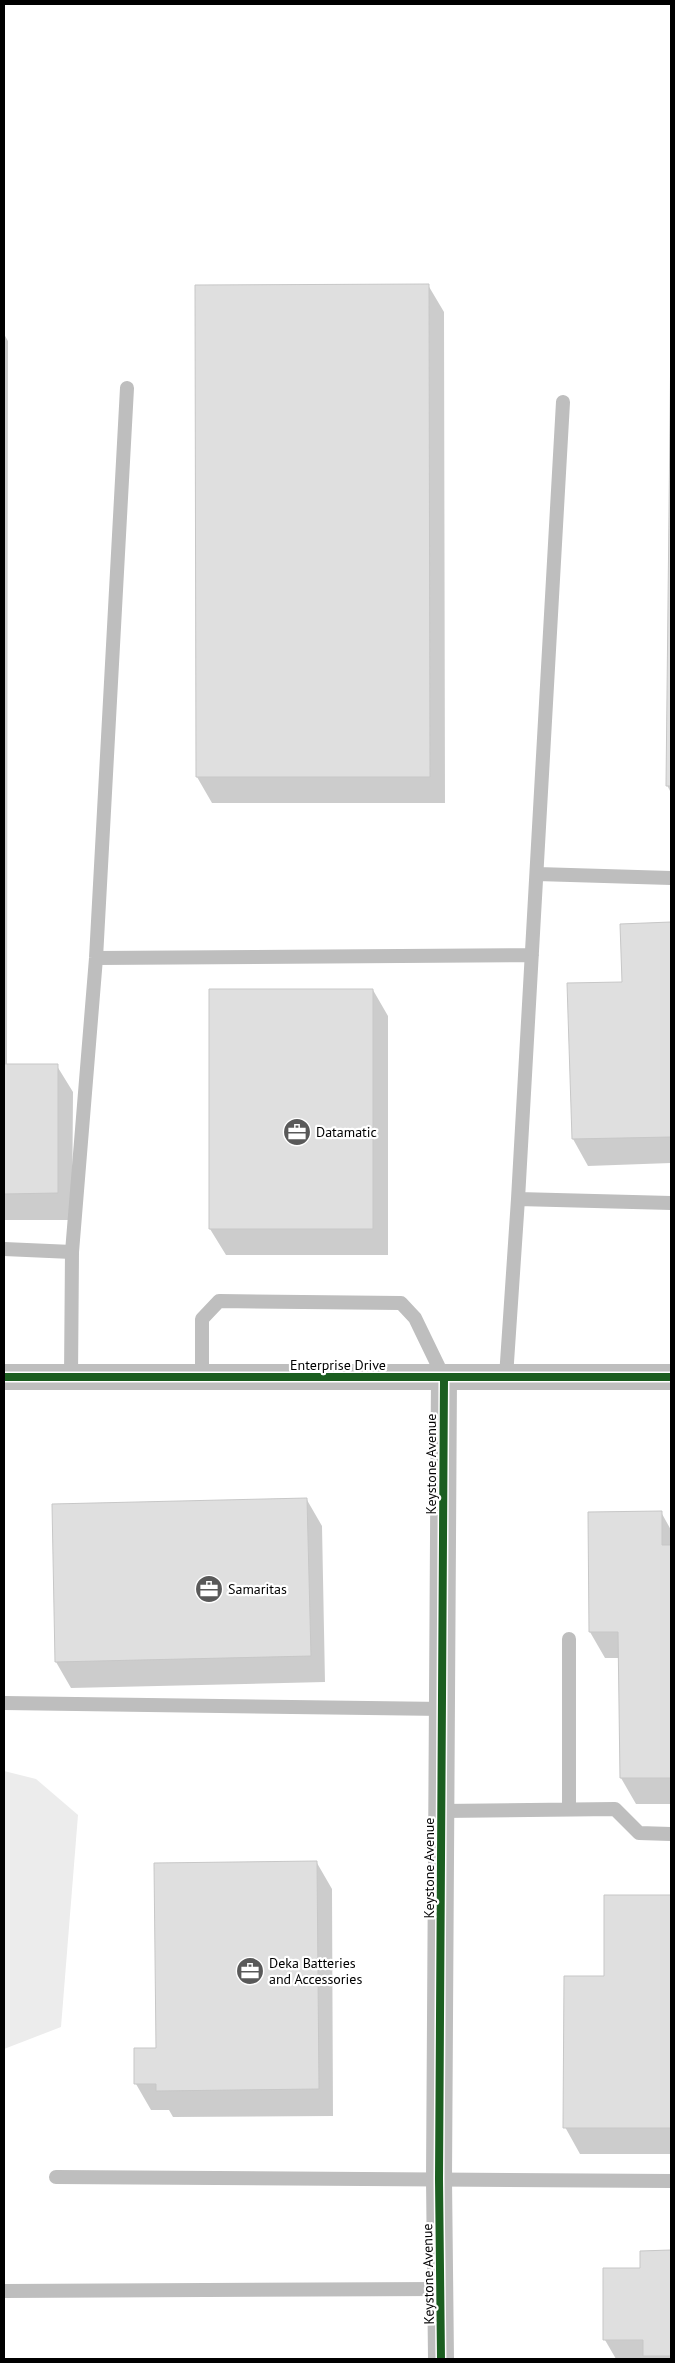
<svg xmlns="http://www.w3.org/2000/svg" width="675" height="2363" viewBox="0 0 675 2363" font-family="'PT Sans',sans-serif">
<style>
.green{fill:#ececec}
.shadow{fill:#0003}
.building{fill:#dfdfdf;stroke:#c7c7c7}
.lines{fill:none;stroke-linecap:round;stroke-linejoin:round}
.lane{stroke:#bebebe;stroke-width:14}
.street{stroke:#bebebe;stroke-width:26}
.cycleway-casing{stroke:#fff;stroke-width:11}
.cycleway{stroke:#1b5e20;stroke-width:8}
.labels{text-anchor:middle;stroke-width:4.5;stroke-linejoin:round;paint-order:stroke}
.poi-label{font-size:14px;fill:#000;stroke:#fff;text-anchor:start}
.street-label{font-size:14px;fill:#000;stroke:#fff}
</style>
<rect width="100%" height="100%" fill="#fff"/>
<path class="green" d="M4 1771 36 1779 78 1815 61 2027 4 2049Z"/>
<path class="shadow" d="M428 285 444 312 445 803H212L197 777Z
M4 334 8 341 7 1066H57L73 1092 72 1220H4Z
M671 432V793L667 785Z
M671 923V1163L588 1166 573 1139 569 984 623 983 621 925Z
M373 990 388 1016V1255H226L210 1229Z
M307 1500 322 1526 325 1682 71 1688 56 1662Z
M661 1512 671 1530V1804H636L621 1778 619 1658H605L590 1632Z
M317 1863 332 1889 333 2116 173 2117 169 2110H151L136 2084 157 2049Z
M606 1896H671V2154H580L565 2127 605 1978Z
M641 2252H671V2359H616L605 2340 641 2269Z"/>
<path class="building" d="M429 284 430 777H196L195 285Z
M671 330V786H666Z
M671 922V1137L572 1139 567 983 622 982 620 924Z
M209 989H373V1229H209Z
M4 1064H58V1193L4 1194Z
M307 1498 311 1656 55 1662 52 1504Z
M662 1511V1545H671V1778H620L618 1632H589L588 1512Z
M317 1861 319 2089 156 2091V2084H134V2048H156L154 1863Z
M604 1895H671V2128H563L564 1976H604Z
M671 2250V2356H643V2340H603V2268H640V2251Z"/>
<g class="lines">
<path class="lane" d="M537 874 671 878
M96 958 532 955
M518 1199 671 1203
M4 1249 72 1252
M202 1376V1319L219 1301 401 1303 415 1318 444 1378
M71 1377 72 1252 96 958 127 388
M506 1377 518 1199 563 402
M569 1639V1809
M4 1703 444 1709
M442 1811 615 1809 639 1833 671 1834
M56 2177 671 2181
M4 2291 441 2289"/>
<path class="street" d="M4 1377H671
M441 2359 439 2179 444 1378"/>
<g class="cycleway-casing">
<path id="cycleway" d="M4 1377H671
M441 2359 439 2179 444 1378"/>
</g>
<use href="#cycleway" class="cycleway"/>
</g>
<defs>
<g id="office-disc" transform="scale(1.4375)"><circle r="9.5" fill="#595959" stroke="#fff"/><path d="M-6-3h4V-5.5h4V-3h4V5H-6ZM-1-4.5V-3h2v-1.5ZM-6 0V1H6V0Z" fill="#fff"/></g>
</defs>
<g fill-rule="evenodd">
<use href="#office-disc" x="297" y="1132"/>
<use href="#office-disc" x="209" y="1589"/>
<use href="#office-disc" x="250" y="1971"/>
</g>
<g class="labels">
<g class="poi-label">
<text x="316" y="1137">Datamatic</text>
<text x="228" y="1594">Samaritas</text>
<text x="269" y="1968">Deka Batteries<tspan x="269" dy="16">and Accessories</tspan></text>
</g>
<g class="street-label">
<text x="338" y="1370">Enterprise Drive</text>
<text transform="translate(431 1464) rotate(-90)" y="5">Keystone Avenue</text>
<text transform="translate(429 1868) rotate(-90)" y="5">Keystone Avenue</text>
<text transform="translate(428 2274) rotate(-91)" y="5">Keystone Avenue</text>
</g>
</g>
<rect width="675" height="2363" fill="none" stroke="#000000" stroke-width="10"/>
</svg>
